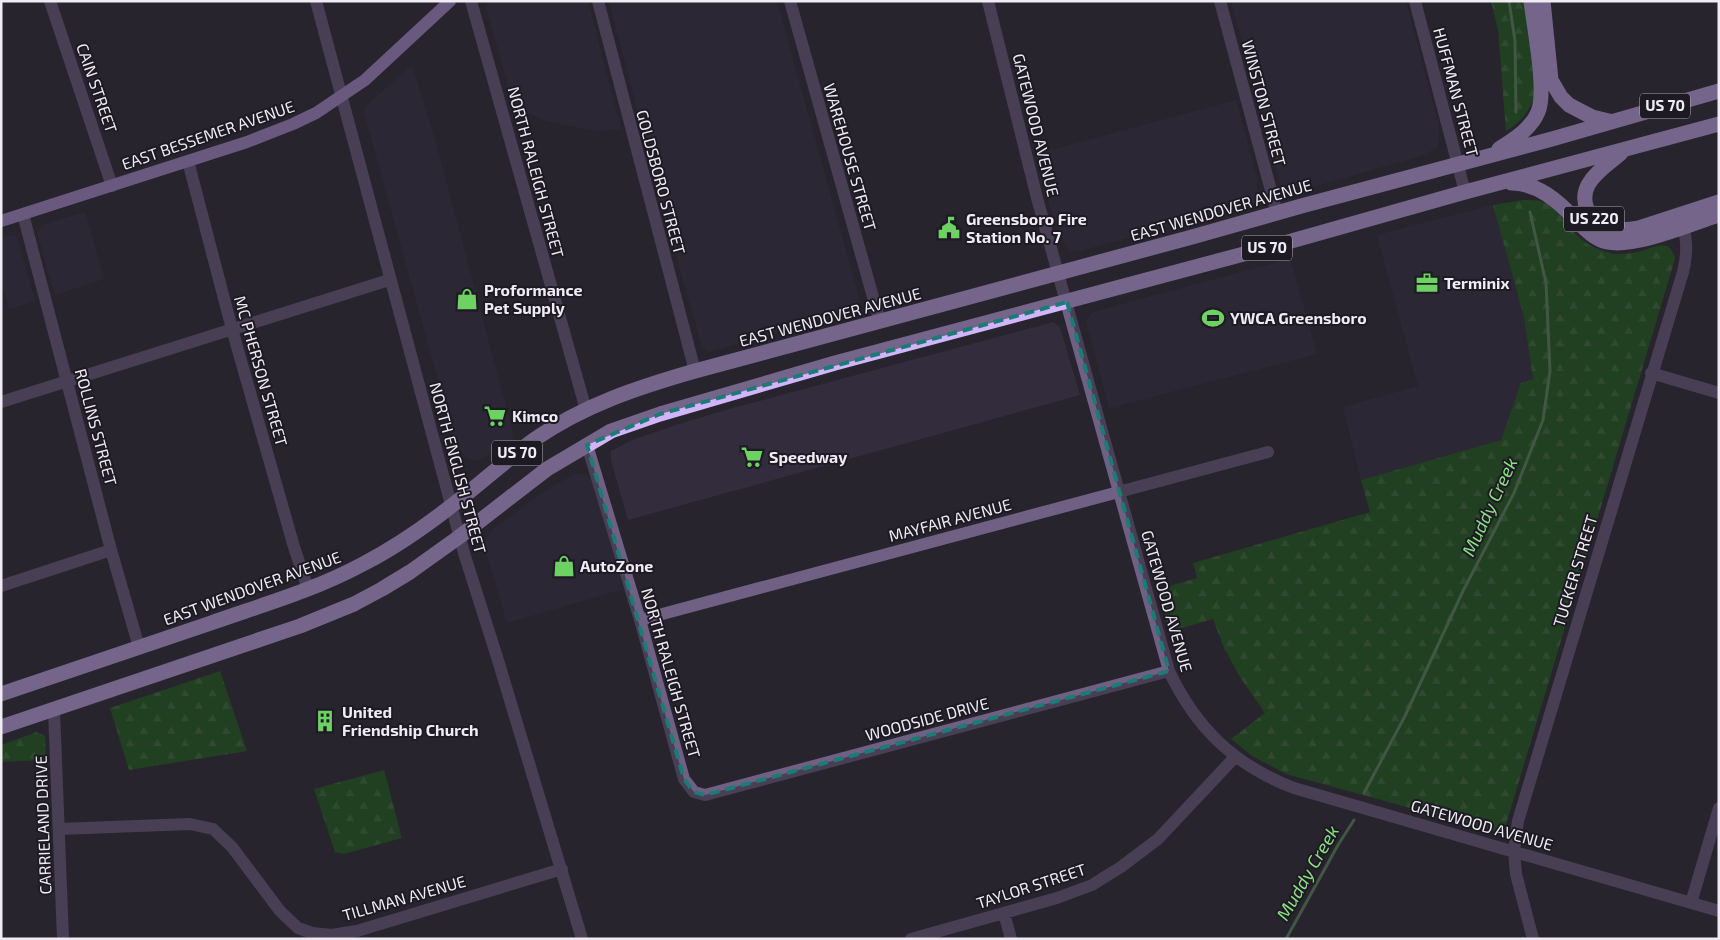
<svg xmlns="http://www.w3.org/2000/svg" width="1720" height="940" viewBox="0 0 1720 940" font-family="'Exo 2',sans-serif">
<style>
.built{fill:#322c3c}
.forest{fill:url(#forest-firs)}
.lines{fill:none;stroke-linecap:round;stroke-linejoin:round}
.stream{stroke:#639260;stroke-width:3}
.minor{stroke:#6f6084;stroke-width:12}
.major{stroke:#b999e3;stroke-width:12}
.highway{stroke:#d2b4fb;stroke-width:15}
.marked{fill:none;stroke:#1a7c75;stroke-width:4;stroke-dasharray:10 6;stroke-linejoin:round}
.labels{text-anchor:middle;stroke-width:4;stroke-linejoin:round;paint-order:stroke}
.shield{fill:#1e1a24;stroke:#b0adb5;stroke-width:1}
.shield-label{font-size:15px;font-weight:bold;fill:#efecf3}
.street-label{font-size:16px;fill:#efecf3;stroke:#1e1a24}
.poi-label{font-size:16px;font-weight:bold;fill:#efecf3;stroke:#1e1a24;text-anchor:start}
.water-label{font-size:18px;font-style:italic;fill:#8ae280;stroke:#1e1a24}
</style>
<defs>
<pattern id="forest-firs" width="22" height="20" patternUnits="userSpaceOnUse" patternTransform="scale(1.25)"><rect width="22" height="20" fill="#195f13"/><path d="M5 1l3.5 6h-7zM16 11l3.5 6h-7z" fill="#3b7636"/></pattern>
</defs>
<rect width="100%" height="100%" fill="#28242e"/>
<path class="built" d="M487 1H588L621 129 597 131 569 126 544 120 514 106 486 8Z
M609 1H777L860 302 857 311 708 352 702 347 645 145V139Z
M1231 1H1406L1439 126 1438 147 1421 156 1288 194 1282 190Z
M412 65 436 143 514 437 487 456 479 460H472L465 456 456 445 364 112 366 106Z
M1236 100 1257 178V200L1253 204 1080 251H1073L1067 248 1052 214 1036 154Z
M1493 205 1524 317 1533 379 1521 384 1501 440 1361 480 1343 407 1418 386 1377 235Z
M85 212 104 279 55 295 37 232 42 225Z
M11 235 17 237 18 240 35 301 9 309 1 281V238Z
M1290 259 1317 354 1109 408 1086 321 1093 312Z
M1053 322 1060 327 1080 395 628 520 611 460V451L632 440 676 425 722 411Z
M576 473 586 474 592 479 623 589 507 623 485 547 486 539 493 529 539 495Z"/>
<path class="forest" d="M1491 1H1525L1536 92C1531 109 1522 122 1506 131L1498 30Z
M1522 200C1528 200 1535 200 1541 201 1555 205 1563 220 1572 230 1582 242 1596 250 1611 253 1619 255 1631 253 1638 252 1654 248 1670 236 1675 259L1505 828 1498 832 1286 774 1252 756 1231 739 1265 713 1240 677 1224 648 1213 619 1169 632 1159 589 1197 578 1193 563 1370 512 1361 480 1501 440 1521 383 1533 379 1524 317 1493 205Z
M220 671 247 751 129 770 110 708Z
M37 732 45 736 46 760 1 762V745Z
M384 770 402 838 344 854 335 852 314 789Z"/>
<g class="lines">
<path class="stream" d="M1509 1 1515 41 1516 112
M1364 793 1405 716 1463 591 1514 493 1543 420 1550 371 1546 283 1530 212
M1286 939 1338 845 1354 820"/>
<path class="minor" d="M50 1 112 186
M316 1 464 553 497 657 582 939
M471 1 586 410
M598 1 695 371
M790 1 880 322
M988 1 1037 198 1169 671C1196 728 1234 765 1294 788L1719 911
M1220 1 1277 213
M1415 1 1465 192
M188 161 232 329 294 547 308 589
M23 214 111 550 139 647
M1651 373 1719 393
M1 402 389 280
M587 445 640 620 684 779 694 792 705 795 1169 671
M1 586 111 550
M640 620 1268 452
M54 710 63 939
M59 829 190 824 213 829 232 847 280 911 298 928 312 933 332 935 357 931 562 869
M1691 903 1719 808
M1004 913 1011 939
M911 939 1057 898 1092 885 1121 867 1158 839 1235 757
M1533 939 1516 874 1514 852 1518 821 1683 272C1688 252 1687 237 1681 218"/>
<path class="major" d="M1 221 247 142 293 124 316 113 365 80 450 1"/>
<path class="highway" d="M1543 1 1551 80 1561 97 1569 105 1592 117 1609 121
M1499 149C1514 139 1531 129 1538 112 1547 91 1534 27 1531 1
M1621 153C1610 163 1595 172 1588 185 1580 201 1588 220 1604 226 1616 231 1627 230 1639 228L1719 202
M1511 183C1538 183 1558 201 1576 220 1585 229 1594 239 1607 242 1636 248 1690 224 1719 215
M1 694C71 671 141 647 211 623 262 605 315 590 363 564 394 548 423 528 450 507 479 485 506 460 535 439 584 405 639 387 695 371L1192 237 1305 205 1552 139 1719 91
M1 727 300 626 354 604 382 589 410 572 459 537 547 469 611 431 660 414 835 363 1270 247 1465 192 1719 124"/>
</g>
<path d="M0 0H1720V940H0ZM1067 302 1169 671 705 795 694 792 684 779 587 445 660 414Z" fill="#28242e" fill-opacity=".55" fill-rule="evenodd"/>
<path class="marked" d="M1067 302 1169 671 705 795 694 792 684 779 587 445 660 414Z"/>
<defs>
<g id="civic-bare" transform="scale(1.725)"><path d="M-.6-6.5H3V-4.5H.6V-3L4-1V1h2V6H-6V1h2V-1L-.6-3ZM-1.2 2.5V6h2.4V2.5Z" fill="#6cd362" stroke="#1e1a24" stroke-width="2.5" paint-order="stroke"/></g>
<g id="office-bare" transform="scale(1.725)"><path d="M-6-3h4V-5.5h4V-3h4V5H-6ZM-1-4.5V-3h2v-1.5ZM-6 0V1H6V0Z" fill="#6cd362" stroke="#1e1a24" stroke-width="2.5" paint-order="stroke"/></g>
<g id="shop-bare" transform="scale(1.725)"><path d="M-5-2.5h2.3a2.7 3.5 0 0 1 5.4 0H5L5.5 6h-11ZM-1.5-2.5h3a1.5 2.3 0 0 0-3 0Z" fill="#6cd362" stroke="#1e1a24" stroke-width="2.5" paint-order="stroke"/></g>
<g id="stadium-bare" transform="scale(1.725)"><path d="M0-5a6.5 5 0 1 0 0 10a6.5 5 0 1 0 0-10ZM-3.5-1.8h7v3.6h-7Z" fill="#6cd362" stroke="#1e1a24" stroke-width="2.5" paint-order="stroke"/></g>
<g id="supermarket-bare" transform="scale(1.725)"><path d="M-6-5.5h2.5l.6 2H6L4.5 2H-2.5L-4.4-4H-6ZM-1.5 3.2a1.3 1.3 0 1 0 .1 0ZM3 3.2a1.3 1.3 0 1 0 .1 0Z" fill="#6cd362" stroke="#1e1a24" stroke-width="2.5" paint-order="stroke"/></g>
<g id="building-bare" transform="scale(1.725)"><path d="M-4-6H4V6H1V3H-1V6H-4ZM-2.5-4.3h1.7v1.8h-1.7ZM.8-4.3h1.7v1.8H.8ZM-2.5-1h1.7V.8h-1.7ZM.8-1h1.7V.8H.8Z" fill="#6cd362" stroke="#1e1a24" stroke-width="2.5" paint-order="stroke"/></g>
</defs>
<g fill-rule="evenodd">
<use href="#civic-bare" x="949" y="228"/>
<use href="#office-bare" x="1427" y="283"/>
<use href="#shop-bare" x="467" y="299"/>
<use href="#stadium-bare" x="1213" y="318"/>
<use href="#supermarket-bare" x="495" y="416"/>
<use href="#supermarket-bare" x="752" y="457"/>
<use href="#shop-bare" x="564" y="566"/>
<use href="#building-bare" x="325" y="721"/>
</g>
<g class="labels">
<g class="shield">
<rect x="1640" y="93.5" width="50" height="25" rx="4"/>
<rect x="1564" y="206.5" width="60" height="25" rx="4"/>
<rect x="1242" y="235.5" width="50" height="25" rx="4"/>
<rect x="492" y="440.5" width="50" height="25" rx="4"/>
</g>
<g class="shield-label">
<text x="1665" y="111">US 70</text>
<text x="1594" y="224">US 220</text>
<text x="1267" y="253">US 70</text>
<text x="517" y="458">US 70</text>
</g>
<g class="street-label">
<text transform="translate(97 88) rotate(71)" y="6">CAIN STREET</text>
<text transform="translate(1456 92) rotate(75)" y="6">HUFFMAN STREET</text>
<text transform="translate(1264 103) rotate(75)" y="6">WINSTON STREET</text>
<text transform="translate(1036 125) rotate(76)" y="6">GATEWOOD AVENUE</text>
<text transform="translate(208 135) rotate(-19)" y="6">EAST BESSEMER AVENUE</text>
<text transform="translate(850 157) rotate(74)" y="6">WAREHOUSE STREET</text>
<text transform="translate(536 172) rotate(75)" y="6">NORTH RALEIGH STREET</text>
<text transform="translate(661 182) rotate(75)" y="6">GOLDSBORO STREET</text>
<text transform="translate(1221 210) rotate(-16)" y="6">EAST WENDOVER AVENUE</text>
<text transform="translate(830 317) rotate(-15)" y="6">EAST WENDOVER AVENUE</text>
<text transform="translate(261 371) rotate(74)" y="6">MC PHERSON STREET</text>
<text transform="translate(96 427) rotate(75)" y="6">ROLLINS STREET</text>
<text transform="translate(458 468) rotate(75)" y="6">NORTH ENGLISH STREET</text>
<text transform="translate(950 520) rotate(-15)" y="6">MAYFAIR AVENUE</text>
<text transform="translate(1575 571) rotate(-73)" y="6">TUCKER STREET</text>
<text transform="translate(252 588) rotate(-20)" y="6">EAST WENDOVER AVENUE</text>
<text transform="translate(1167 601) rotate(74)" y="6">GATEWOOD AVENUE</text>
<text transform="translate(671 673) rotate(74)" y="6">NORTH RALEIGH STREET</text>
<text transform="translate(927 719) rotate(-15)" y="6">WOODSIDE DRIVE</text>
<text transform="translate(43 825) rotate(-92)" y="6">CARRIELAND DRIVE</text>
<text transform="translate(1482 825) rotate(16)" y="6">GATEWOOD AVENUE</text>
<text transform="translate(1031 886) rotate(-18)" y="6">TAYLOR STREET</text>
<text transform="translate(404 898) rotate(-16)" y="6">TILLMAN AVENUE</text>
</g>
<g class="poi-label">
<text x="966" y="225">Greensboro Fire<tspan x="966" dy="18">Station No. 7</tspan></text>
<text x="1444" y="289">Terminix</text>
<text x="484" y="296">Proformance<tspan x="484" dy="18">Pet Supply</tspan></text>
<text x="1230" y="324">YWCA Greensboro</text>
<text x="512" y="422">Kimco</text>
<text x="769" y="463">Speedway</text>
<text x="580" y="572">AutoZone</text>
<text x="342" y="718">United<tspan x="342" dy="18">Friendship Church</tspan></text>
</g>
<g class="water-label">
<text transform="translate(1490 507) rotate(-65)" y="6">Muddy Creek</text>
<text transform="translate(1308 873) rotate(-60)" y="6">Muddy Creek</text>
</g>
</g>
<rect width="1720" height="940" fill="none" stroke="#efecf3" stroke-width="5"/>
</svg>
